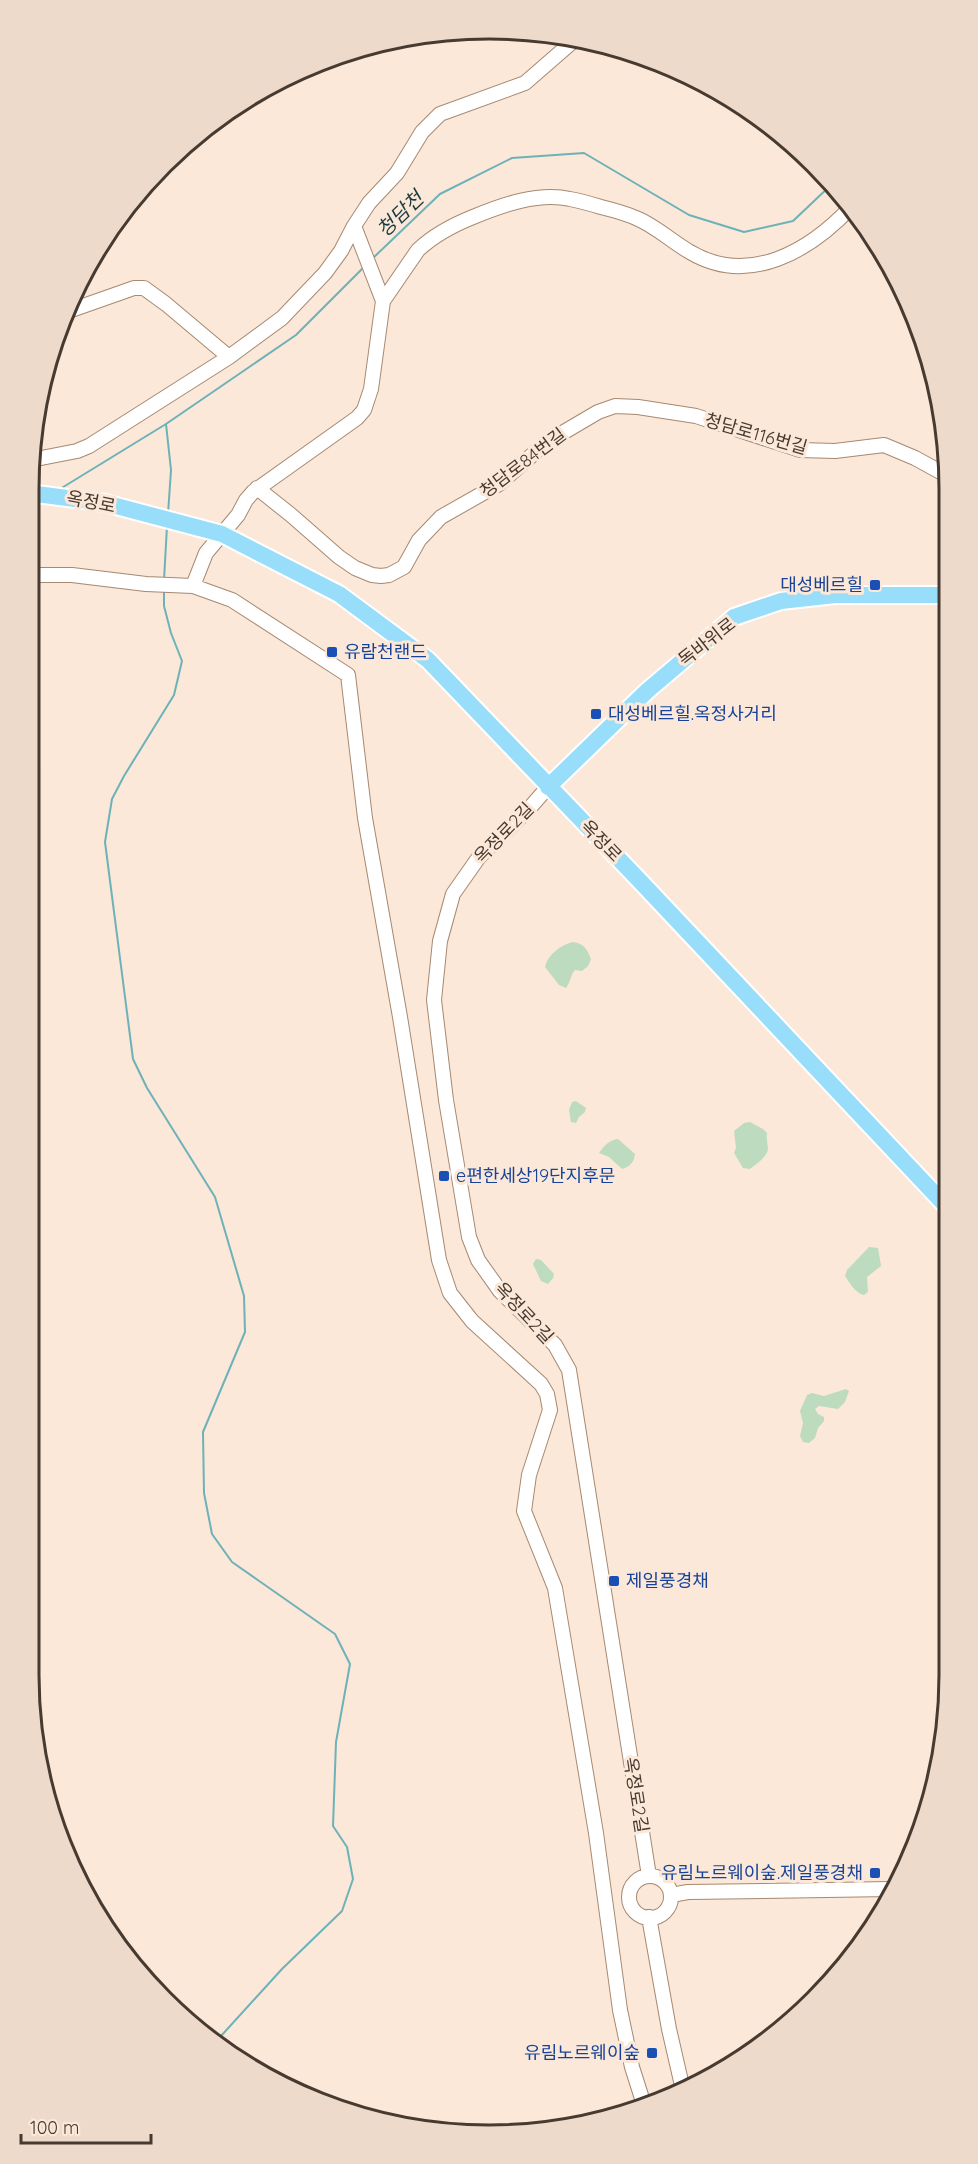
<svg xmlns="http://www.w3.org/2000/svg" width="978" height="2164" viewBox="0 0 978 2164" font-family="Quicksand,'Noto Sans KR',sans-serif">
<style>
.green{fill:#bddbbe}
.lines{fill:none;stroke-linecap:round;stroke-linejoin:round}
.stream{stroke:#6cb2b8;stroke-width:2}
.minor-casing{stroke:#a68971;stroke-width:16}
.major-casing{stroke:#fff;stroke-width:20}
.minor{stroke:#fff;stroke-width:14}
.major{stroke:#98ddf9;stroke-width:16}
.transit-dot{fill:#1a4fb4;stroke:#fbe8d8;stroke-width:2}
.labels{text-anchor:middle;stroke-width:6;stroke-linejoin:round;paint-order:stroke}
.street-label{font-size:18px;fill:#473a30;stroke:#fbe8d8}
.transit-label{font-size:18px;fill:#164399;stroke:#fbe8d8;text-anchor:start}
.water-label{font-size:20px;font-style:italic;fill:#193c3f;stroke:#fbe8d8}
.rim{fill:none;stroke:#473a30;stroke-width:3}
</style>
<rect width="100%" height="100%" fill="#fbe8d8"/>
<path class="green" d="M572 942C584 943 587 949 591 959L588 966 582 971 575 970C571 974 570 983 566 988L559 985 545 967C548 954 560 946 572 942Z
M576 1101 586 1108 585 1112 579 1117 576 1123 571 1122 569 1110 572 1102Z
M750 1122 763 1129 767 1133C766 1139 768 1144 768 1149 767 1157 756 1164 750 1169L743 1168 734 1153 736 1148 734 1131 744 1123Z
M618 1139 635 1154C634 1162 630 1167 622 1169L609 1157 599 1153C604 1146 609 1140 618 1139Z
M869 1247 878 1248 881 1266 867 1277 868 1292 864 1295C855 1293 850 1283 845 1276L847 1270Z
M536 1259 541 1260 554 1274 553 1278 548 1284 541 1281 533 1264Z
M846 1389 849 1391 845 1402 838 1409 819 1406 815 1409 818 1414 824 1417V1421L818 1428 815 1438 809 1443 803 1442 800 1436 803 1423 800 1411 807 1395 812 1393 824 1396Z"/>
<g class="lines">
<path class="stream" d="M372 259 440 194 512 158 584 153 689 215 744 232 793 221 831 185
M166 424 171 470 168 514
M60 489 166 424 296 335 364 267
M29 507 39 501
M164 580 167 526
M164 588V606L171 633 182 661 174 695 124 776 112 799 105 842 133 1059 147 1088 215 1197 244 1296 245 1332 203 1432 204 1493 212 1534 232 1562 335 1634 350 1664 336 1742 333 1826 347 1847 353 1879 342 1911 282 1969 221 2036 219 2041"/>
<g class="minor-casing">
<path id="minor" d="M383 301 418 250C434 235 453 225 473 217 502 205 538 192 570 199 581 201 591 204 601 207 613 210 625 213 636 218 656 226 672 242 690 252 749 287 810 251 852 206
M63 313 134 288H144L166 304 229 357
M31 460 77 451 89 446 229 357 282 318 325 273 341 251 354 226 369 203 397 173 422 132 440 114 525 83 571 43 581 38
M257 488 291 515 339 557 355 568 372 575 381 576 389 575 404 567 419 540 441 517 499 484 547 442 598 412 615 406 638 407 696 416 800 450 835 451 884 445 915 458 946 475
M29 575H72L146 584 193 586 232 600 348 675 365 818 400 1017 439 1260 450 1293 472 1321 541 1384 547 1394 550 1410 529 1475 524 1511 555 1588 596 1833 620 2010 632 2067 645 2108
M193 586 206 553 238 515 246 500 253 492 357 418 364 410 371 389 383 301 354 226
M548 787 527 811 479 857 453 894 440 941 434 1000 446 1100 469 1237 478 1260 500 1291 555 1345 569 1370 649 1876
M629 1897a21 21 0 1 1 42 0a21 21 0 1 1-42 0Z
M671 1895 688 1892 891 1889
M649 1917 669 2029 683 2090"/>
</g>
<g class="major-casing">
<path id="major" d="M29 493 105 503 222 534 339 594 428 660 639 880 948 1208
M548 787 647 691 734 617 781 601 835 595H946"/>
</g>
<use href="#minor" class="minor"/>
<use href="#major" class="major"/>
</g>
<g class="transit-dot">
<rect x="869" y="579" width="12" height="12" rx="3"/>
<rect x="326" y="646" width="12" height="12" rx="3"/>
<rect x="590" y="708" width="12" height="12" rx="3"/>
<rect x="438" y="1170" width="12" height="12" rx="3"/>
<rect x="608" y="1575" width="12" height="12" rx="3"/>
<rect x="869" y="1867" width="12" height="12" rx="3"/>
<rect x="646" y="2047" width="12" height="12" rx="3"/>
</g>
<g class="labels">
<g class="street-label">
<text transform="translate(756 434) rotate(16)" y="6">청담로116번길</text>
<text transform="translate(523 463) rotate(-37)" y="6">청담로84번길</text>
<text transform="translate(91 502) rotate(11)" y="6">옥정로</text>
<text transform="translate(707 642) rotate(-38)" y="6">독바위로</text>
<text transform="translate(504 833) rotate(-46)" y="6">옥정로2길</text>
<text transform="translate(601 841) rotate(46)" y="6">옥정로</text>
<text transform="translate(524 1313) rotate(47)" y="6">옥정로2길</text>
<text transform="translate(636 1795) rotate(81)" y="6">옥정로2길</text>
</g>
<g class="transit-label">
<text x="863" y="591" text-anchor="end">대성베르힐</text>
<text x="344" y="658">유람천랜드</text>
<text x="608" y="720">대성베르힐.옥정사거리</text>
<text x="456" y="1182">e편한세상19단지후문</text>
<text x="626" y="1587">제일풍경채</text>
<text x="863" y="1879" text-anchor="end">유림노르웨이숲.제일풍경채</text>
<text x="640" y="2059" text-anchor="end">유림노르웨이숲</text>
</g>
<g class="water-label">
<text transform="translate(400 214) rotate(-44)" y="7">청담천</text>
</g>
</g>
<path d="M0 0H978V2164H0ZM489 39H489A450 450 0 0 1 939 489V1675A450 450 0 0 1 489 2125H489A450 450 0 0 1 39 1675V489A450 450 0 0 1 489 39Z" fill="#eddacb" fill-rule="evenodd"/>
<path class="rim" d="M489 39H489A450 450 0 0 1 939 489V1675A450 450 0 0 1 489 2125H489A450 450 0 0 1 39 1675V489A450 450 0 0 1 489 39Z"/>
<path d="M21 2134v9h130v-9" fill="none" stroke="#473a30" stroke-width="3"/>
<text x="30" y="2134" font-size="18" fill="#473a30" stroke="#fbe8d8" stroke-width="4.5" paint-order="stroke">100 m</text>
</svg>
